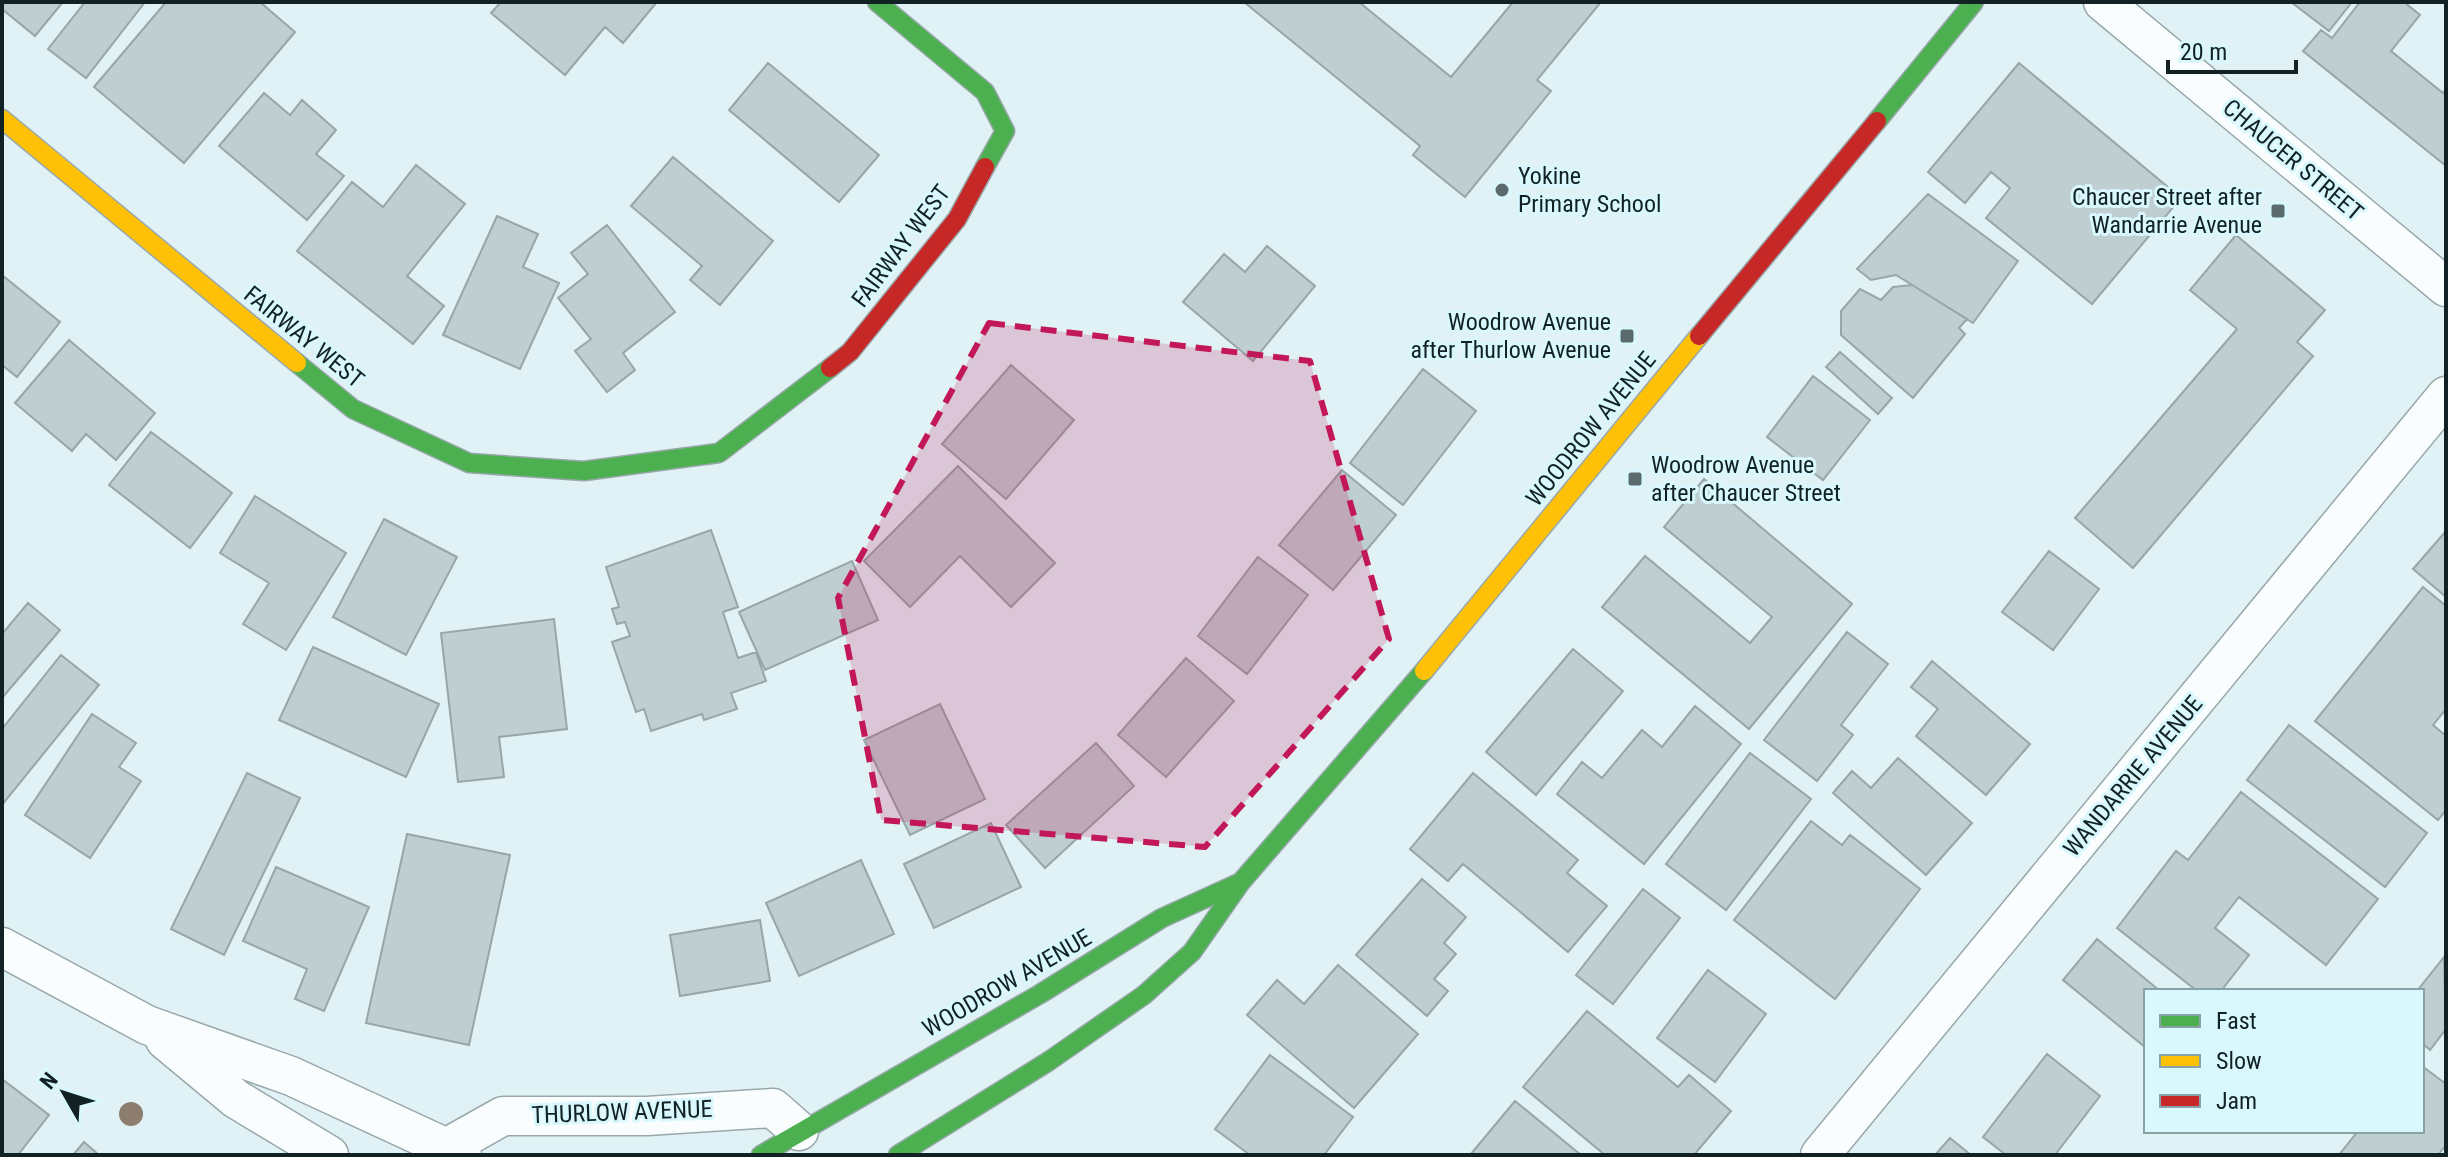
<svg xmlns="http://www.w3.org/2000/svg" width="2448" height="1157" viewBox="0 0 2448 1157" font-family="'Roboto Condensed',sans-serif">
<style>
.building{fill:#bfced1;stroke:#97a6a8;stroke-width:2}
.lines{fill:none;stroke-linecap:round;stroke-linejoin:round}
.street-casing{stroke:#98a8aa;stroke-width:41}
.fast-casing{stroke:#98a8aa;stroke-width:21}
.slow-casing{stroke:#98a8aa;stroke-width:21}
.jam-casing{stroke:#98a8aa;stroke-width:21}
.street{stroke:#fafdfe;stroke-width:38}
.fast{stroke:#4caf50;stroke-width:18}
.slow{stroke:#ffc107;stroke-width:18}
.jam{stroke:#c62828;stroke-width:18}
.tree{fill:#8c7d6e}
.marked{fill:#c2185b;fill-opacity:0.2;stroke:#c2185b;stroke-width:6;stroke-dasharray:16 10;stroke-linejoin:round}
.poi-dot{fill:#5a6a6d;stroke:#d8f8fd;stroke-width:3}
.labels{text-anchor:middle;stroke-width:6;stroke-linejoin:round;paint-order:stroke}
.street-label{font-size:24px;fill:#122124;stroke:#d8f8fd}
.poi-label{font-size:24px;fill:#122124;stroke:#d8f8fd;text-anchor:start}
</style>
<rect width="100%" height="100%" fill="#e0f2f5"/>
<path class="building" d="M3 2H63L35 36 2 9Z
M85 2H145L86 78 48 49Z
M166 2H260L295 32 184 163 94 87Z
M501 2H657L623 43 605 27 565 75 491 13Z
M1244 2H1359L1451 77 1513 2H1601L1537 80 1551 91 1465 197 1413 155 1420 146Z
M2291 2H2352L2329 31Z
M2360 2H2404L2420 15 2391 51 2443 93 2446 89V166L2303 51 2321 30 2332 38Z
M768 63 879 155 839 202 729 110Z
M2019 63 2181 198 2092 304 1986 218 2010 188 1991 172 1965 203 1928 172Z
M264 93 290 115 302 100 336 130 316 154 344 176 307 220 219 146Z
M673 157 773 241 720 305 690 280 702 266 631 206Z
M416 165 465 204 407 276 444 306 413 344 297 251 352 182 383 207Z
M1928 194 2018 261 1973 323 1896 275 1871 280 1857 269Z
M497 216 538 234 523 267 559 283 520 369 443 335Z
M607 225 675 312 623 353 635 370 607 392 575 351 591 339 558 298 588 274 571 253Z
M2236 235 2325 310 2297 342 2313 356 2133 568 2075 518 2237 329 2190 290Z
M1267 246 1315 286 1253 361 1183 302 1224 254 1245 272Z
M2 275 60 322 17 377 2 365Z
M1912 285 1967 319 1959 328 1965 334 1913 398 1841 335V311L1860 289 1881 300 1893 287Z
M69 340 155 413 116 460 86 434 72 451 15 403Z
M1840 352 1892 398 1878 414 1826 367Z
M1011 365 1074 420 1006 499 942 444Z
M1423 369 1476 411 1403 505 1350 463Z
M1813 376 1870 420 1823 480 1767 437Z
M151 432 232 493 190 548 109 485Z
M958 466 1055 563 1011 607 960 556 910 607 864 561Z
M1342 470 1396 515 1333 590 1279 545Z
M1704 479 1852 604 1749 729 1602 607 1645 556 1750 643 1772 617 1664 527Z
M255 496 346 553 286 650 243 624 269 583 220 553Z
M384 519 457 557 406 655 333 617Z
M711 530 738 607 723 612 738 658 756 652 766 681 731 693 737 709 704 720 702 714 651 731 644 709 636 712 612 642 630 636 625 622 617 624 612 609 619 607 606 567Z
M2446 531V597L2413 569Z
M2049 551 2099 589 2053 650 2002 612Z
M1258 557 1308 595 1247 674 1198 636Z
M852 561 878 620 765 670 739 612Z
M2423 587 2446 606V709L2433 725 2446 736V810L2438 820 2315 721Z
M28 603 60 630 2 698V634Z
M554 619 567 729 499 737 504 777 458 782 441 633Z
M1847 632 1888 664 1841 725 1853 735 1817 781 1764 740Z
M313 647 439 704 406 777 279 720Z
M1573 649 1623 691 1536 795 1486 752Z
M61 655 99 685 2 805V729Z
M1186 658 1234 701 1166 777 1118 735Z
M1932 661 2030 744 1986 795 1916 736 1938 709 1911 687Z
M940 704 985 799 910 835 864 740Z
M1695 706 1741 744 1644 864 1557 794 1582 762 1602 778 1642 730 1662 747Z
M92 714 136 743 119 767 141 781 90 858 25 815Z
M2289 725 2427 833 2385 887 2247 780Z
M1096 743 1134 786 1045 868 1006 825Z
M1750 753 1811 799 1726 910 1666 864Z
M1898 758 1972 823 1926 875 1833 793 1852 771 1871 788Z
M247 773 300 798 224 955 171 929Z
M1473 773 1578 860 1567 873 1607 906 1568 952 1463 864 1448 881 1410 849Z
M2241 792 2378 899 2326 965 2239 897 2215 928 2249 955 2221 991H2197L2117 928 2176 851 2188 860Z
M1811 821 1842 845 1850 835 1920 889 1835 999 1734 920Z
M991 823 1021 887 934 928 904 864Z
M407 834 510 855 469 1045 366 1023Z
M861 860 894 934 799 976 766 903Z
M276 867 369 907 324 1011 295 999 307 969 243 941Z
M1422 879 1466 917 1444 943 1456 954 1434 979 1448 991 1427 1016 1356 955Z
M1643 889 1680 918 1613 1004 1576 975Z
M760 920 770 981 680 996 670 935Z
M2097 939 2160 991H2146V1048L2063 980Z
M2444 957 2446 1029 2430 1050 2422 1043V991H2417Z
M1338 965 1418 1034 1354 1108 1247 1015 1277 980 1304 1004Z
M1708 970 1766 1014 1715 1082 1657 1038Z
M1587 1011 1678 1087 1689 1075 1731 1111 1694 1155H1605L1523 1087Z
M2047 1054 2100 1096 2055 1155H2006L1983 1137Z
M1270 1055 1353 1117 1324 1155H1250L1215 1129Z
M2422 1066 2446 1084V1145L2438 1155H2339L2358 1131H2422Z
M2 1079 49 1115 18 1155H2Z
M1515 1101 1581 1155H1470Z
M1950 1138 1971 1155H1935Z
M84 1142 99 1155H73Z"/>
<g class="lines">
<g class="street-casing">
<path id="street" d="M2103 2 2446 287
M2 947 147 1025 291 1076 462 1155
M165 1040 236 1099 329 1155
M446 1148 503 1116H647L773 1108 799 1131
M1820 1155 2446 396"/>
</g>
<g class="fast-casing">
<path id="fast" d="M877 2 985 92 1005 131 985 167
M1877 121 1974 2
M297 363 353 409 469 463 584 471 719 453 830 368
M761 1155 1040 994 1162 918 1239 883
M898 1155 1049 1061 1144 995 1192 952 1241 882 1424 671"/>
</g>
<g class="slow-casing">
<path id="slow" d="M2 119 297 363
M1424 671 1699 336"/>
</g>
<g class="jam-casing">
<path id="jam" d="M1699 336 1877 121
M830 368 850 352 957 219 985 167"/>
</g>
<use href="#street" class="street"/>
<use href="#fast" class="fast"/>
<use href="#slow" class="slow"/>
<use href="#jam" class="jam"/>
</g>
<circle class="tree" cx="131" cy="1114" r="12"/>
<path class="marked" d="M989 323 1310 361 1389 639 1205 847 881 820 838 598Z"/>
<g class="poi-dot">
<circle cx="1502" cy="190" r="8"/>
<rect x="2270" y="203" width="16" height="16" rx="4"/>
<rect x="1619" y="328" width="16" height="16" rx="4"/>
<rect x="1627" y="471" width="16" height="16" rx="4"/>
</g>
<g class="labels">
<g class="street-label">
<text transform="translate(2293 160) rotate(40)" y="8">CHAUCER STREET</text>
<text transform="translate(901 246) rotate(-53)" y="8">FAIRWAY WEST</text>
<text transform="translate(304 337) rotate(39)" y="8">FAIRWAY WEST</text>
<text transform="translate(1591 429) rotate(-51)" y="8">WOODROW AVENUE</text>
<text transform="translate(2133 776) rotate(-50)" y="8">WANDARRIE AVENUE</text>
<text transform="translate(1007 983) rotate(-30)" y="8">WOODROW AVENUE</text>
<text transform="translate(622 1112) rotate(-2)" y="8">THURLOW AVENUE</text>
</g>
<g class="poi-label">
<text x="1518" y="184">Yokine<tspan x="1518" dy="28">Primary School</tspan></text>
<text x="2262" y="205" text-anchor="end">Chaucer Street after<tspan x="2262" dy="28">Wandarrie Avenue</tspan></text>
<text x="1611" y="330" text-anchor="end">Woodrow Avenue<tspan x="1611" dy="28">after Thurlow Avenue</tspan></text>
<text x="1651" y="473">Woodrow Avenue<tspan x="1651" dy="28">after Chaucer Street</tspan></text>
</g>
</g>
<rect width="2448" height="1157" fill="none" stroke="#122124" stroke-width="8"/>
<rect x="2144" y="989" width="280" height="144" fill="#d8f8fd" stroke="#89a2a6" stroke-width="2"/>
<rect x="2160" y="1015" width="40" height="12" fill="#4caf50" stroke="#89a2a6" stroke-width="2"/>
<text x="2216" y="1029" font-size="24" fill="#122124">Fast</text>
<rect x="2160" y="1055" width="40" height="12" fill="#ffc107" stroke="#89a2a6" stroke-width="2"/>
<text x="2216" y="1069" font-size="24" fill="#122124">Slow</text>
<rect x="2160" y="1095" width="40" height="12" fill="#c62828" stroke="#89a2a6" stroke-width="2"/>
<text x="2216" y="1109" font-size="24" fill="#122124">Jam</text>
<g transform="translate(64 1093) rotate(309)" stroke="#d8f8fd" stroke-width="6" paint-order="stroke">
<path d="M0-6L14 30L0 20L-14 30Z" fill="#122124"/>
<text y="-12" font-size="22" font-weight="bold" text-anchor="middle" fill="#122124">N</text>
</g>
<path d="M2168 60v12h128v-12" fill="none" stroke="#122124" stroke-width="4"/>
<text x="2180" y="60" font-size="24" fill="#122124" stroke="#d8f8fd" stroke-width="6" paint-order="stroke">20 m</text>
</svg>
